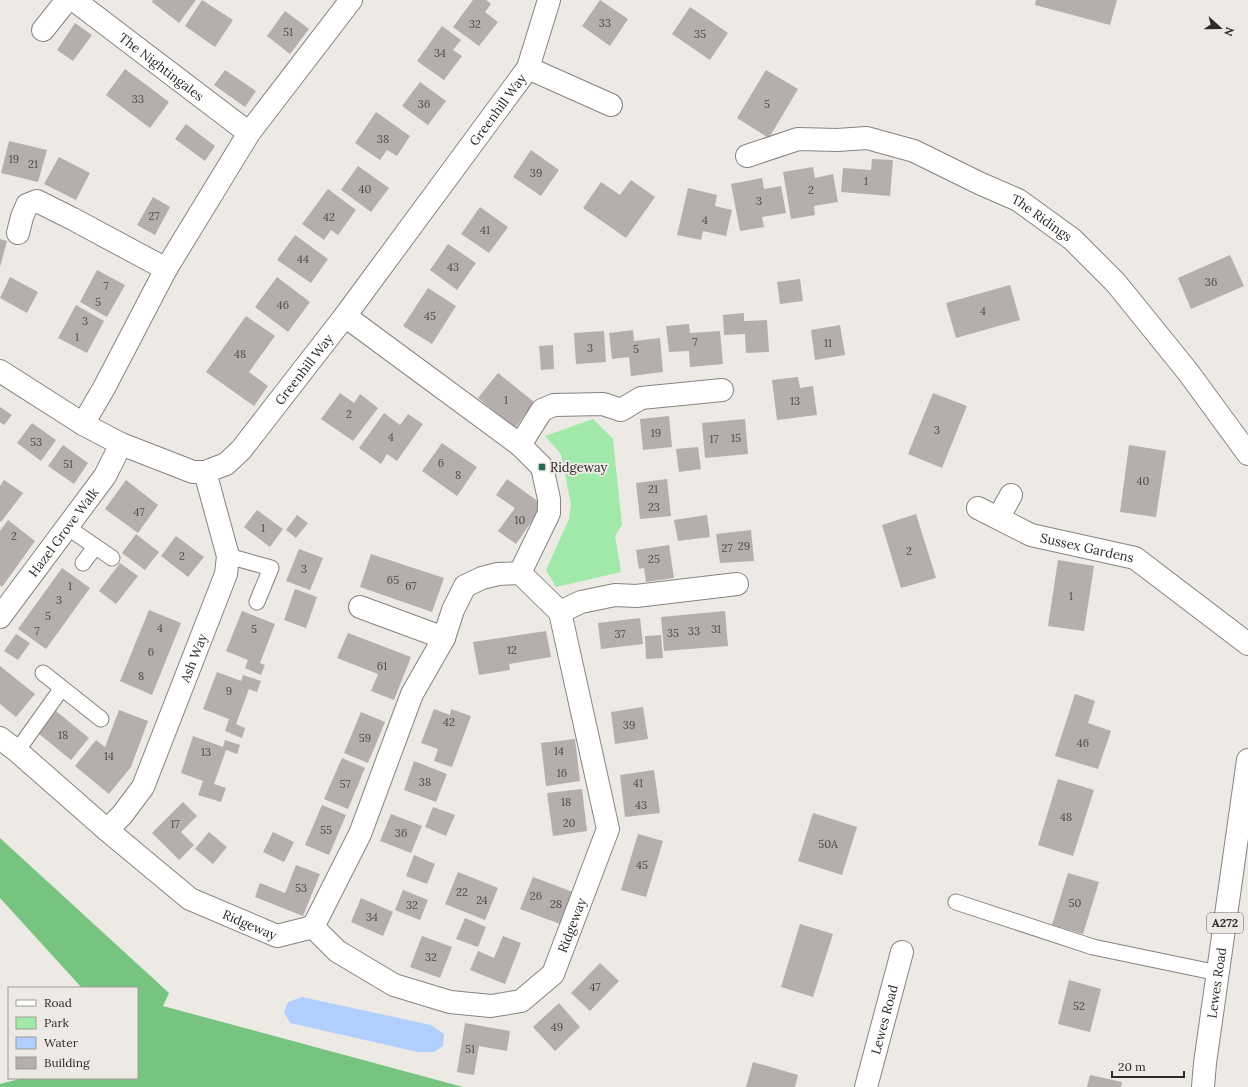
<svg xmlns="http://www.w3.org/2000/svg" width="1248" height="1087" viewBox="0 0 1248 1087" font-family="Lora,serif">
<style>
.green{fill:#a0e9a8}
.forest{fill:#77c481}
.water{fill:#b1cffe}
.building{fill:#b5aeac}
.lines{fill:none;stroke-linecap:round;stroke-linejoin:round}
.service-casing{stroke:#87837f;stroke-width:17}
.minor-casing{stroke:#87837f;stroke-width:24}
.trunk-casing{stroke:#87837f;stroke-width:24}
.service{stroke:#fff;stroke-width:15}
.minor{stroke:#fff;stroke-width:22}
.trunk{stroke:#fff;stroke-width:22}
.poi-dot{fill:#24685a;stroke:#ede9e4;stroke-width:1.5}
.labels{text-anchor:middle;stroke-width:4;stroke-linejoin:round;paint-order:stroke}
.number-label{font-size:11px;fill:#4e4b49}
.shield{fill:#ede9e4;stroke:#656360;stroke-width:1}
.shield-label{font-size:12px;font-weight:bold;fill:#2b2a28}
.street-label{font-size:13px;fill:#2b2a28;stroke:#ede9e4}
.poi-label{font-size:13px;fill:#2b2a28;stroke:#ede9e4;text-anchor:start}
</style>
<rect width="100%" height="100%" fill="#ede9e4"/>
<path class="green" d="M593 419 613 439 622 525 615 536 621 572 556 587 546 570 569 519 571 504 561 454 545 436Z"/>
<path class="forest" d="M0 838 169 993 163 1006 463 1087H0V1084L23 1078H137V988H82L0 898Z"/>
<path class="water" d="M302 997 431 1025 444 1034 443 1046 434 1052H418L290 1023 284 1012 288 1002Z"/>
<path class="building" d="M153 0H196L179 23 152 2Z
M202 0 233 20 215 47 185 26Z
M473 0H486L491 4 485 12 498 22 479 46 453 27Z
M600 0 628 19 610 46 582 26Z
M1036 0H1117L1110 25 1035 5Z
M690 7 728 33 710 60 672 34Z
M285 11 309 29 290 54 267 36Z
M75 23 92 35 73 61 57 50Z
M442 26 461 40 453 50 462 56 444 80 417 61Z
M125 69 169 102 150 128 106 95Z
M225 70 256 91 245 107 214 85Z
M766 70 798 89 769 138 737 118Z
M420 82 446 101 428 125 402 106Z
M376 112 410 136 397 156 387 150 380 160 355 143Z
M186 124 215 146 205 161 175 139Z
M9 141 47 150 38 182 1 173Z
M531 150 559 170 541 196 513 177Z
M59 157 90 173 76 200 44 184Z
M872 159 893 160 890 196 841 192 843 168 871 170Z
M358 166 389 188 371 212 341 190Z
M813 167 815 178 833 174 838 202 814 206 815 215 791 219 783 172Z
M762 178 764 189 781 186 786 213 762 217 764 227 740 231 731 184Z
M631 180 655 197 626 238 583 208 601 182 620 195Z
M688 188 717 195 715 206 732 210 726 236 703 231 701 240 677 235Z
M328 189 356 210 338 235 331 230 324 240 302 224Z
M153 197 170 207 155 235 137 225Z
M480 207 508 227 489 253 461 234Z
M295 235 328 259 311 283 277 260Z
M0 239 7 241 0 267Z
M448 244 476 263 457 290 430 270Z
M1230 255 1244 286 1191 309 1178 278Z
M97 270 125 285 107 317 80 302Z
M10 277 38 292 27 313 0 298Z
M277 277 310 302 288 332 255 307Z
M800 279 803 301 780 304 777 282Z
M1010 285 1020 320 956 338 946 303Z
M428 288 456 306 432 344 403 326Z
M76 305 104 321 87 353 58 338Z
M744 313V321L767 320 769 352 746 353 745 334 724 335 723 315Z
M246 316 275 336 249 372 268 386 254 406 206 372Z
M689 324 690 333 720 331 723 364 690 367 689 351 669 352 666 326Z
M840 325 845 355 815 360 811 330Z
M633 330 634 341 660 338 663 372 631 376 629 357 612 359 609 333Z
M604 331 606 362 576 364 574 333Z
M553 345 554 369 541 370 539 346Z
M498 373 534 402 515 428 478 398Z
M798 377 800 388 813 386 817 415 777 420 772 380Z
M340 393 354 403 360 394 378 408 353 441 321 419Z
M933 393 967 406 942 468 908 454Z
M0 407 12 415 4 425 0 422Z
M384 413 400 425 408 414 423 424 397 461 387 454 381 464 359 448Z
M669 416 672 447 643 450 640 419Z
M745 419 748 454 705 458 702 423Z
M32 423 56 440 41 461 17 443Z
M442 443 477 467 457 496 422 471Z
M63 445 88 463 74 484 48 466Z
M1129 445 1166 451 1156 517 1120 512Z
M698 447 701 469 679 472 676 449Z
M507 479 543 505 516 544 498 531 515 508 496 495Z
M667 479 671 516 640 519 636 483Z
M4 480 23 493 1 522 0 521V486Z
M126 480 158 505 138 533 105 509Z
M257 510 283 529 270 547 244 527Z
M916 514 936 578 901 588 882 525Z
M297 515 308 523 296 538 286 530Z
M707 515 710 537 678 541 674 520Z
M8 520 35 541 2 587 0 585V531Z
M751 530 754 561 720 563 716 534Z
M136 534 159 552 145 570 122 553Z
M176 536 204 557 188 577 161 556Z
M669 545 674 578 646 582 644 568 639 569 636 550Z
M299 549 323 558 310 590 286 581Z
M371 554 444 578 432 612 360 587Z
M1058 560 1094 566 1084 631 1048 626Z
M120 563 138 576 116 604 99 591Z
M62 568 90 588 46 649 18 629Z
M295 589 317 597 306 628 284 620Z
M149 610 181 623 152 695 120 681Z
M242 611 275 624 260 663 265 665 261 675 245 668 248 660 226 651Z
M725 611 728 646 664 651 661 617Z
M640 618 643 644 601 649 598 623Z
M546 631 551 657 509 664 510 670 479 675 473 642Z
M348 633 411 657 394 700 371 691 378 674 337 658Z
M16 634 30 643 18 660 4 651Z
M661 635 663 658 646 659 645 636Z
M0 666 35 694 16 717 0 704Z
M217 672 241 681 243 675 261 681 257 692 249 689 236 724 245 728 242 738 225 731 229 719 203 709Z
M1075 694 1095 701 1088 723 1111 731 1098 769 1055 756Z
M643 707 648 739 615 744 611 712Z
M434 709 450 715 451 709 471 716 452 767 434 761 438 749 421 743Z
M119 710 148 721 131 767 109 794 75 766 96 740 105 747Z
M56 711 89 738 71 760 38 733Z
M361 712 385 722 368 763 344 753Z
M193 736 223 747 225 740 240 745 237 754 226 750 214 784 226 788 221 802 198 795 203 781 181 773Z
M575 739 580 781 546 786 541 743Z
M342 758 365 768 348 809 324 799Z
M414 761 447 774 436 802 404 790Z
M654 770 660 813 625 817 620 775Z
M1058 779 1094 790 1073 856 1038 845Z
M582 789 587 831 553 836 547 793Z
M183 802 197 816 181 832 194 845 179 860 152 833Z
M322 805 346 815 329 855 305 845Z
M433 807 455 815 446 836 425 827Z
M813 813 857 827 842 875 798 861Z
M391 814 422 826 411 853 380 841Z
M209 832 227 847 213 864 195 849Z
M273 832 294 842 284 862 263 852Z
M638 834 663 841 646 897 621 890Z
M414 855 435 864 427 884 406 876Z
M296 865 320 874 303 916 255 897 260 883 285 893Z
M458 872 498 888 485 920 445 904Z
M1068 873 1099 882 1083 934 1052 925Z
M533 877 573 892 560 924 520 909Z
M403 890 428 900 420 920 395 910Z
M361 898 393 912 383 936 351 922Z
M465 918 486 927 478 947 456 939Z
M800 924 833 934 813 997 781 987Z
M422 936 452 947 440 978 410 967Z
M503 936 521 943 505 984 470 970 478 951 494 958Z
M600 963 619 981 590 1011 571 993Z
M1069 980 1101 989 1090 1032 1058 1024Z
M559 1003 580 1027 555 1051 533 1027Z
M465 1023 510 1031 507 1051 479 1046 474 1075 457 1072Z
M753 1062 798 1075 795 1087H746Z
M1090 1075 1122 1082 1121 1087H1087Z"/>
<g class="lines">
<g class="service-casing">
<path id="service" d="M67 527 112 558
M228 556 271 568 257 602
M83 563 95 547
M43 673 101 719
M17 751 62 688
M956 902 1093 947 1218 973"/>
</g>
<g class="minor-casing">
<g id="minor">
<path id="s1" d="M74 0 249 133"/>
<path d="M43 30 67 0"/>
<path d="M528 68 611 105"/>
<path id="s2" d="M747 156 798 139 837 140 867 138 914 151 979 183 1018 200 1072 239 1116 283 1188 372 1248 454"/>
<path d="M18 233 22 217 27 205 37 201 73 219 166 269"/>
<path id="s3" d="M345 316 520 445 542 467 549 499V513L520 573 498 574 482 578 465 586 453 610 444 638 412 694 360 834 313 927 337 951 394 985 450 1002 491 1006 521 1001 553 974 608 829 560 612 520 573"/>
<path id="s4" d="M0 371 83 424 121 444 193 472H205L226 464 241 450 345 316 528 68 549 0"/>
<path d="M83 424 104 388 166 269 249 133 351 0"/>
<path d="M520 445 542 410 554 405 603 404 621 410 641 398 722 390"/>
<path id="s5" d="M978 508 1031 535 1135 558 1248 644"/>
<path d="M999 517 1011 495"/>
<path d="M360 607 444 638"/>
<path d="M560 612 581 602 615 595 636 596 737 584"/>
<path id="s6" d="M0 617 105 476 121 444"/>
<path id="s7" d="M0 738 17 751 107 830 122 815 143 787 226 574 228 556 205 472"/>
<path id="s8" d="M107 830 190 899 277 936 313 927"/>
<path id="s9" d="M866 1087 902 952"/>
</g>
</g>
<g class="trunk-casing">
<g id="trunk">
<path id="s10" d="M1203 1087 1205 1063 1248 760"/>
</g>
</g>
<use href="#service" class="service"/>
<use href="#minor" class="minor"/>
<use href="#trunk" class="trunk"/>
</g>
<rect class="poi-dot" x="538" y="463" width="8" height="8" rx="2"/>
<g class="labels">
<g class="number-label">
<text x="605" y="27">33</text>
<text x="475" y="28">32</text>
<text x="288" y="36">51</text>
<text x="700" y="38">35</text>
<text x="440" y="57">34</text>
<text x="138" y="103">33</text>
<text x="424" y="108">36</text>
<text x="767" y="108">5</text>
<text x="383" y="143">38</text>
<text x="14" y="163">19</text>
<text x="33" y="168">21</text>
<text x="536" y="177">39</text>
<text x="866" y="185">1</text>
<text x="365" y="193">40</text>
<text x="811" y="194">2</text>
<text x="759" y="205">3</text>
<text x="154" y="220">27</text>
<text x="329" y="221">42</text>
<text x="705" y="224">4</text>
<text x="485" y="234">41</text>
<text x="303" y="263">44</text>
<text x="453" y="271">43</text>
<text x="1211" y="286">36</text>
<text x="106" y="290">7</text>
<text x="98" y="306">5</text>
<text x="283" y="309">46</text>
<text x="983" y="315">4</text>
<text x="430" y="320">45</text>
<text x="85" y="325">3</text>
<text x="77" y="341">1</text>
<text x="695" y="346">7</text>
<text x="828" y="347">11</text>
<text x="590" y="352">3</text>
<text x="636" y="353">5</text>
<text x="240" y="358">48</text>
<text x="506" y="404">1</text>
<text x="795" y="405">13</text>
<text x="349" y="418">2</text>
<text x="937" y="434">3</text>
<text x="656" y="437">19</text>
<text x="391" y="441">4</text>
<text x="736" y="442">15</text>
<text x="714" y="443">17</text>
<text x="36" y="446">53</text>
<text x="441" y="467">6</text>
<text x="68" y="468">51</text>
<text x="458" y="479">8</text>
<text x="1143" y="485">40</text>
<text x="653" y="493">21</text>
<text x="654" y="511">23</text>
<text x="139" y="516">47</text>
<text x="520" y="524">10</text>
<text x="263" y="532">1</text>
<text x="14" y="540">2</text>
<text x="744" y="550">29</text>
<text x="727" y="552">27</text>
<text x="909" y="555">2</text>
<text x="182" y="560">2</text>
<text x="654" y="563">25</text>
<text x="304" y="573">3</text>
<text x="393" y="584">65</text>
<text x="70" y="590">1</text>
<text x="411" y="590">67</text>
<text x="1071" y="600">1</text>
<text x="59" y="604">3</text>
<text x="48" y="620">5</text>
<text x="160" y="632">4</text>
<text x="254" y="633">5</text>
<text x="716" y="633">31</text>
<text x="37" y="635">7</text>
<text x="694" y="635">33</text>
<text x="673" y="637">35</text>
<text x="620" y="638">37</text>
<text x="512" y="654">12</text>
<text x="151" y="656">6</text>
<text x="382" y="670">61</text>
<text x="141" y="680">8</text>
<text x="229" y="695">9</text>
<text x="449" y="726">42</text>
<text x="629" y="729">39</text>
<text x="63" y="739">18</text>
<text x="365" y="742">59</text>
<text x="1083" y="747">46</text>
<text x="559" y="755">14</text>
<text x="206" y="756">13</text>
<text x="109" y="760">14</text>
<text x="562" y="777">16</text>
<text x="425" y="786">38</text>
<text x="638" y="787">41</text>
<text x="345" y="788">57</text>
<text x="566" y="806">18</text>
<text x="641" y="809">43</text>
<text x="1066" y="821">48</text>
<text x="569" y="827">20</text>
<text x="175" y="828">17</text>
<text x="326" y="834">55</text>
<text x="401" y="837">36</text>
<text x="828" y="848">50A</text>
<text x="642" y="869">45</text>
<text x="301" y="892">53</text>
<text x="462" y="896">22</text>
<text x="536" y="900">26</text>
<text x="482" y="904">24</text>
<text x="1075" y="907">50</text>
<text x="556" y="908">28</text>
<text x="412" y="909">32</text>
<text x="372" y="921">34</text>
<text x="431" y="961">32</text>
<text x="595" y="991">47</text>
<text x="1079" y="1010">52</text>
<text x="557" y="1031">49</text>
<text x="470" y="1053">51</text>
</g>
<rect class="shield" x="1207" y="913" width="36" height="20" rx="3"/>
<g class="shield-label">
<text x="1225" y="927">A272</text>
</g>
<g class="street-label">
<text dy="5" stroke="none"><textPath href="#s1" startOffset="110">The Nightingales</textPath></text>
<text dy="5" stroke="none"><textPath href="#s4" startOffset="700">Greenhill Way</textPath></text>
<text dy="5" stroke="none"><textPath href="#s2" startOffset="316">The Ridings</textPath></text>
<text dy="5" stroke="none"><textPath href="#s4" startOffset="376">Greenhill Way</textPath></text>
<text dy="5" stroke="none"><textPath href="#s6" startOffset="106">Hazel Grove Walk</textPath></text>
<text dy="5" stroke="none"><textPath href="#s5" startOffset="117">Sussex Gardens</textPath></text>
<text dy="5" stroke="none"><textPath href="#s7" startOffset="336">Ash Way</textPath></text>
<text dy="5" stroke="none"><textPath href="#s8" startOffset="173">Ridgeway</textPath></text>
<text dy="5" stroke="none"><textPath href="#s3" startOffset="1118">Ridgeway</textPath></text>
<text dy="5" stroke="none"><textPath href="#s10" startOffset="105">Lewes Road</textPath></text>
<text dy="5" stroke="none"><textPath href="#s9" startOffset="70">Lewes Road</textPath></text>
</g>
<g class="poi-label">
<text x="550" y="472">Ridgeway</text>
</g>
</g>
<rect x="8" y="987" width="130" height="92" fill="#ede9e4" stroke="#9f9d99"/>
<rect x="16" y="1000" width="20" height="6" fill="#ffffff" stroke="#9f9d99"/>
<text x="44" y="1007" font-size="12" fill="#2b2a28">Road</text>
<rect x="16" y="1017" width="20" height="12" fill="#a0e9a8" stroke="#9f9d99"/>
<text x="44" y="1027" font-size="12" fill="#2b2a28">Park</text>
<rect x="16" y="1037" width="20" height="12" fill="#b1cffe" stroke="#9f9d99"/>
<text x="44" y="1047" font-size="12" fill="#2b2a28">Water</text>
<rect x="16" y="1057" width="20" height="12" fill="#b5aeac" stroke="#9f9d99"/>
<text x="44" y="1067" font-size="12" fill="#2b2a28">Building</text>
<g transform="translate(1220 28) rotate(111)" stroke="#ede9e4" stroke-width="3" paint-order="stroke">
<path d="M0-3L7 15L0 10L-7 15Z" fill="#2b2a28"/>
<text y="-6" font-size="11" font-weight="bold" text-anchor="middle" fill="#2b2a28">N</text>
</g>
<path d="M1112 1071v6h72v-6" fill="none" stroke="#2b2a28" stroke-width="2"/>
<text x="1118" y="1071" font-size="12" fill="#2b2a28" stroke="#ede9e4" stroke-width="3" paint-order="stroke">20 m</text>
</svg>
